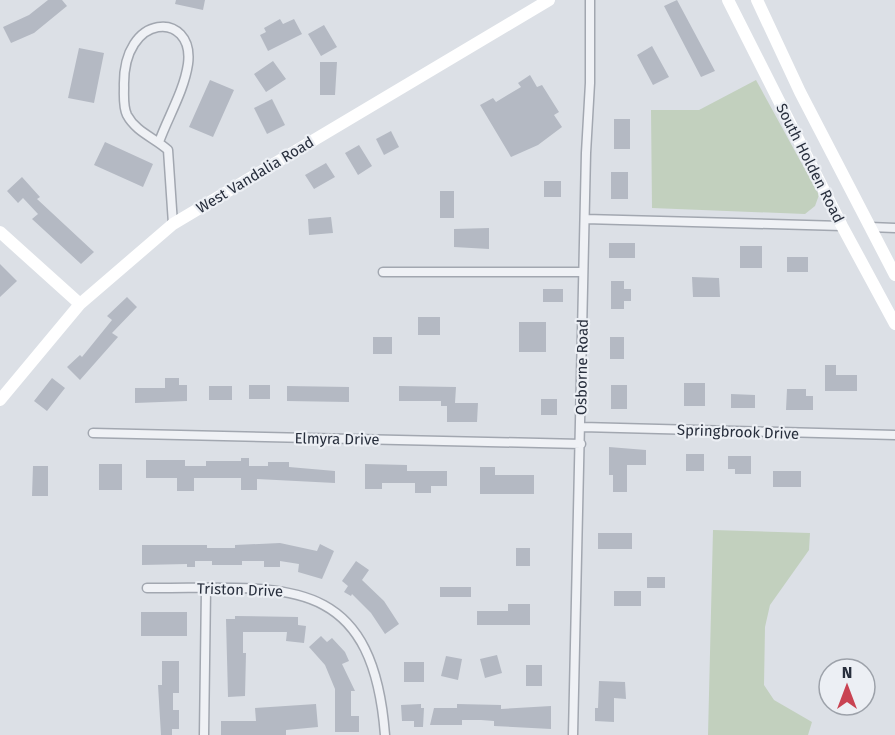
<svg xmlns="http://www.w3.org/2000/svg" width="895" height="735" viewBox="0 0 895 735" font-family="'Fira Sans',sans-serif">
<style>
.green{fill:#c2d0be}
.building{fill:#b4b9c3}
.lines{fill:none;stroke-linecap:round;stroke-linejoin:round}
.street-casing{stroke:#a2a7b0;stroke-width:11}
.street{stroke:#eff1f5;stroke-width:8}
.secondary{stroke:#fff;stroke-width:12}
.labels{text-anchor:middle;stroke-width:4.5;stroke-linejoin:round;paint-order:stroke}
.street-label{font-size:15px;fill:#272e3c;stroke:#eceff4}
</style>
<rect width="100%" height="100%" fill="#dce0e6"/>
<path class="green" d="M756 80 819 195 815 206 805 214 652 208 651 110H699Z
M713 530 810 533 809 550 770 605 765 627 764 685 774 700 812 722 808 735H708Z"/>
<path class="building" d="M48 0H62L67 6 34 33 11 43 3 27 29 15Z
M176 0H205L203 10 175 4Z
M677 0 715 71 701 77 664 6Z
M280 19 283 24 294 19 302 34 268 51 260 35 266 32 264 28Z
M324 25 337 47 321 56 308 34Z
M652 46 669 77 653 85 637 55Z
M79 48 104 53 94 103 68 98Z
M273 61 286 79 266 92 254 74Z
M320 62H337L335 95H320Z
M530 75 537 87 542 85 559 112 554 115 562 127 538 145 511 157 480 105 493 98 496 102 521 87 518 83Z
M210 80 234 90 213 137 189 127Z
M272 99 285 125 267 134 254 108Z
M614 119H630V149H614Z
M391 131 399 147 384 155 376 139Z
M105 142 153 164 143 187 94 165Z
M359 145 372 166 358 175 345 153Z
M326 163 335 177 314 189 305 175Z
M611 172H628V199H611Z
M22 177 40 197 37 199 94 252 81 264 32 219 38 214 23 198 18 203 7 191Z
M544 181H561V197H544Z
M440 191H454V218H440Z
M331 217 333 233 309 235 308 219Z
M489 228V249L454 247V229Z
M609 243H635V258H609Z
M740 246H762V268H740Z
M787 257H808V272H787Z
M0 264 17 281 0 297Z
M692 277 719 278 720 297H693Z
M611 281H624V289H631V301H624V309H611Z
M543 289H563V302H543Z
M127 297 137 307 112 333 118 337 80 380 67 367 80 355 82 357 112 320 107 316Z
M418 317H440V335H418Z
M519 322H546V352H519Z
M373 337H392V354H373Z
M610 337H624V359H610Z
M825 365H836V375H857V391H825Z
M52 378 65 388 47 411 34 401Z
M165 378H179V385H187V401L135 403V388H165Z
M684 383H705V406H684Z
M249 385H270V399H249Z
M611 385H627V409H611Z
M209 386H232V400H209Z
M287 386 349 387V402L287 401Z
M399 386 456 387 455 403H478L477 422H447V406H441V401H399Z
M787 389H806V396H813V410H786Z
M731 394 755 395V408H731Z
M541 399H557V415H541Z
M609 447 646 450V465H627V492H613V475H609Z
M686 454H704V471H686Z
M728 456H751V474H735V469H728Z
M241 458H249V466H268V462H289V467L335 471V483L257 479V490H241V478H194V491H177V478H146V460H185V466H206V461H241Z
M99 464H122V490H99Z
M365 464 407 465V471H447V486H431V493H415V483H382V489H365Z
M33 466H48V496H32Z
M480 467H495V475H534V494H480Z
M773 471H801V487H773Z
M598 533H632V549H598Z
M280 543 317 551 320 544 334 551 322 579 298 572 299 564 280 561V567H264V561H242V565H212V561H195V567H187V564L142 565V545H207V548H235V545Z
M516 548H530V566H516Z
M356 561 369 570 362 580 384 601 399 624 385 634 371 613 352 594 351 596 344 592 348 586 342 581Z
M647 577H665V588H647Z
M440 587H471V597H440Z
M614 591H641V606H614Z
M508 604H530V625H477V611H508Z
M141 612H187V636H141Z
M235 616 298 617V625L306 626 304 643 286 641 287 632H243V653H246L245 696 228 697 226 619H235Z
M321 636 327 642 332 638 345 652 349 661 342 664 355 691H351V716H359V732H335V689L325 665 309 647Z
M497 655 502 673 485 678 480 659Z
M446 656 462 659 458 680 441 676Z
M162 661H179V693H173V710H179V729H172V735H161L158 685H162Z
M404 662H424V682H404Z
M526 665H542V686H526Z
M599 681 625 682 626 699 614 698V722L595 721V708H598Z
M316 704 318 727 286 730V735H221V721H256L255 708Z
M421 704V708H424L423 727H414V721H402L401 705Z
M457 704 501 705V709L551 706V729L494 726V721L481 720H462V725H430L434 708H457Z"/>
<g class="lines">
<g class="street-casing">
<path id="street" d="M159 142C168 117 184 91 188 64 195 11 122 11 124 87 124 96 123 107 127 115 136 132 155 138 168 150L173 224
M585 219 842 226
M870 227 895 228
M383 272H583
M582 427 895 435
M93 433 581 444
M147 588C280 589 372 568 385 735
M204 735 206 589
M573 735 586 153 590 83V0"/>
</g>
<use href="#street" class="street"/>
<path class="secondary" d="M728 0 842 226 895 324
M757 0 800 92 895 275
M0 232 80 304
M0 400 80 304 173 224 549 0"/>
</g>
<g class="labels">
<g class="street-label">
<text transform="translate(810 163) rotate(63)" y="5">South Holden Road</text>
<text transform="translate(255 175) rotate(-31)" y="5">West Vandalia Road</text>
<text transform="translate(582 367) rotate(-89)" y="5">Osborne Road</text>
<text transform="translate(738 432) rotate(2)" y="5">Springbrook Drive</text>
<text transform="translate(337 439) rotate(1)" y="5">Elmyra Drive</text>
<text transform="translate(240 590) rotate(2)" y="5">Triston Drive</text>
</g>
</g>
<g transform="translate(847 687)"><circle r="28" fill="#eceff4" stroke="#9da2aa" stroke-width="1.5"/>
<path d="M0-4.5L10 22L0 15L-10 22Z" fill="#c94352"/>
<text y="-9" font-size="16" font-weight="bold" text-anchor="middle" fill="#272e3c">N</text>
</g>
</svg>
